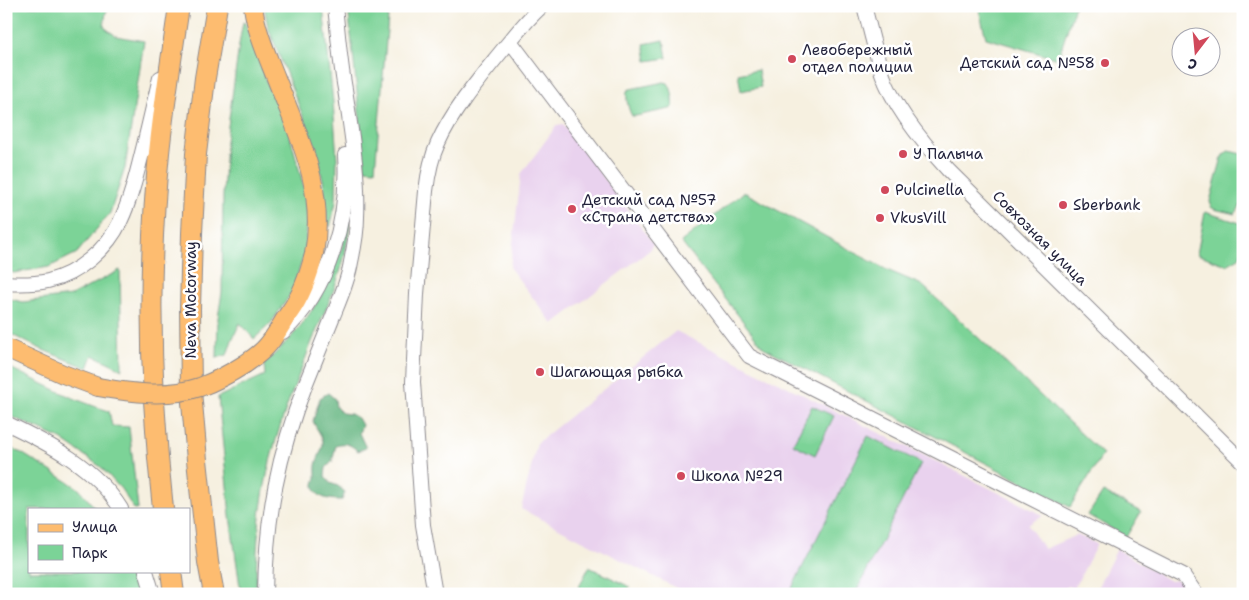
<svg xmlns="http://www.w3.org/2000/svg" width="1249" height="600" viewBox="0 0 1249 600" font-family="'Shantell Sans',sans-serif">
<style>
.built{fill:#e9d2ee}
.green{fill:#7bd397;stroke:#4e7a69}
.forest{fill:#64b580;stroke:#436c5e}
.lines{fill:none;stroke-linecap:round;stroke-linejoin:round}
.minor-casing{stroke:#8c898e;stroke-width:16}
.major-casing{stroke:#8c898e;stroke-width:20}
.highway-casing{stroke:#8c898e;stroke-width:22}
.minor{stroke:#fff;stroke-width:14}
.major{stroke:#fdbc6f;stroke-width:18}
.highway{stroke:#fdbc6f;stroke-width:20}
.major-bridge-casing{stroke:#8c898e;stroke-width:20;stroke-linecap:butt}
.major-bridge{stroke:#fdbc6f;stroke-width:18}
.poi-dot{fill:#d1495b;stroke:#fff;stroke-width:2}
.labels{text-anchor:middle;stroke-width:5;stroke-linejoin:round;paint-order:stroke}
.poi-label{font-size:15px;fill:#22223b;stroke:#fff;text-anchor:start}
.street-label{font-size:15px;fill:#22223b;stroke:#fff}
</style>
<rect width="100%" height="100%" fill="#fff"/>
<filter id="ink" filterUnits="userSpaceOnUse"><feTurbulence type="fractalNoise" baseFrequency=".02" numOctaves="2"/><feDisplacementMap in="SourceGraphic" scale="10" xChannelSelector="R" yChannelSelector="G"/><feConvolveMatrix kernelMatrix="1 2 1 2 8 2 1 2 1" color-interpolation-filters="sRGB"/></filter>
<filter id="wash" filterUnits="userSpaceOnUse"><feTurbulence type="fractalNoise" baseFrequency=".0096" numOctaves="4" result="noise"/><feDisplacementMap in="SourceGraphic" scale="20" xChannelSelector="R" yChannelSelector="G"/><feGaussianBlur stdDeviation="1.12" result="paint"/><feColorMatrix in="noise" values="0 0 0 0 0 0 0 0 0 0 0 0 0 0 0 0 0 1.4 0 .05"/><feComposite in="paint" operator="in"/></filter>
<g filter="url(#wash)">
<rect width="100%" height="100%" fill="#f6f0e0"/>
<path class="built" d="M563 124 653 243 650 250 553 324 510 268 521 174 557 125Z
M676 331 1043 515 1028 525 1044 549 1077 535 1097 544 1074 589 1067 586 1063 594H688L521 509 537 443Z
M1117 549 1170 581 1177 580 1187 586 1192 594H1094Z"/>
<path class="green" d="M6 6H112L106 12 104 27 116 36 144 41 125 168 110 213 77 253 49 267 14 273 6 271Z
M264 6H323L333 102 337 159 336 202 330 227 327 221 323 180 308 129 268 27Z
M348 6H389L375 170 365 169Z
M978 6H1075L1058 59 986 38Z
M243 22 245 23 246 26 268 86 289 132 305 191 308 219 304 255 292 292 271 323 254 339 240 323 232 340 227 355 217 358 218 318 222 292 223 196 226 141 240 38Z
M664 40 667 58 647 61 644 44Z
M758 70 761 87 741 91 738 74Z
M664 82 668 83C672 89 674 99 673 107L670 109 636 116H632C628 109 626 99 627 91L630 89Z
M1228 151 1243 154C1243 172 1247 201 1235 214L1214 209 1211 207 1210 201 1221 161 1224 155Z
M744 192 887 270 922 285 1103 454 1070 507 763 347 681 242Z
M350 205C349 217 350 230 347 243 342 276 326 308 313 339 305 359 297 380 289 400 280 426 271 453 266 480 258 517 256 556 256 594H241L230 516 218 397 265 375 264 364C302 330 327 295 342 246 346 233 348 219 350 205Z
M1205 212 1243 224V248L1239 258 1227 265 1197 254Z
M120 270 122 369 93 355 88 368 43 350 6 332V298L23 302 71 296Z
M6 366C40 382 72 400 109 411L112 426 129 427 138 509H134L121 489 101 467 61 439 6 414Z
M812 406 834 416 815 455 793 444Z
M868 436 921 463 855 594H793L790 592Z
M6 447 20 452 78 488 96 509H29V571H133L139 594H19L6 579Z
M1103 492 1141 512 1126 537 1088 515Z
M589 567 630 587 626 594H588L578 589Z"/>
<path class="forest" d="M328 393 335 399 336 407 342 413 351 414 358 418 362 425 359 433 366 448 358 451C350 444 345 442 336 445L332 462 326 468 325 476 330 483 338 486 345 492 342 500C331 500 315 499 314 485 314 482 316 479 316 477 316 471 315 467 317 461 319 455 323 449 323 442 322 435 316 429 313 421L320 398Z"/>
</g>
<g filter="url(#ink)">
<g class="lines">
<g class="minor-casing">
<path id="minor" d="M864 6C870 28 875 51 882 73 894 108 924 144 949 171L1243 462
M510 41 749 356 1183 575 1196 594
M6 283C20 284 34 284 48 281 78 274 107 249 120 222 131 199 137 173 143 149 149 125 154 102 160 78
M283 332C330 290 349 217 345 155
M6 423C50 444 95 467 121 509
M146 571 153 594
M265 594C266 516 278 455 306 383 315 361 324 338 333 316 340 299 348 281 351 262 354 248 357 232 357 217 359 175 351 131 345 89 340 62 338 34 335 6
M435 594 423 525 413 382 417 294 426 191C428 174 431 158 438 143 452 112 475 84 496 58 511 40 525 21 542 6"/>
</g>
<g class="major-casing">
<path id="major" d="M6 348 63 374 98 387
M245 364C252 359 260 354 266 347 275 338 281 324 289 313 302 295 309 275 314 254 326 189 299 137 276 78 267 55 256 31 253 6"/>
</g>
<g class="highway-casing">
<path id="highway" d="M163 509C150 391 147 271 159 153 164 104 172 55 179 6
M171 571 174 594
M214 594 208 562 197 460 191 391 190 309 192 233 196 154 205 78 217 6"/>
</g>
<use href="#minor" class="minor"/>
<use href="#major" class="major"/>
<use href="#highway" class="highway"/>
<g class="major-bridge-casing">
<path id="major-bridge" d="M98 387C131 393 168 398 200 387 216 381 231 373 245 364"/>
</g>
<use href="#major-bridge" class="major-bridge"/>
</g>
</g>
<g class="poi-dot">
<circle cx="792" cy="59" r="5"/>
<circle cx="1105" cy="63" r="5"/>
<circle cx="903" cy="154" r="5"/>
<circle cx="885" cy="190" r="5"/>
<circle cx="1063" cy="205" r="5"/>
<circle cx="572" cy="209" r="5"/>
<circle cx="880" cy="218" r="5"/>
<circle cx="540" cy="372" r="5"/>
<circle cx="681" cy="476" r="5"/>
</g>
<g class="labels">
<g class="poi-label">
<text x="802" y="55">Левобережный<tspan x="802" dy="17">отдел полиции</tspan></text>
<text x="1095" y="68" text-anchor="end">Детский сад №58</text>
<text x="913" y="159">У Палыча</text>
<text x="895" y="195">Pulcinella</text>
<text x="582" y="205">Детский сад №57<tspan x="582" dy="17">«Страна детства»</tspan></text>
<text x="1073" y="210">Sberbank</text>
<text x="890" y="223">VkusVill</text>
<text x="550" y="377">Шагающая рыбка</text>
<text x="691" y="481">Школа №29</text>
</g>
<g class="street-label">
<text transform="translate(1040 238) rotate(45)" y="5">Совхозная улица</text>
<text transform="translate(191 300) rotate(-90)" y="5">Neva Motorway</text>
</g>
</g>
<rect width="1249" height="600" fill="none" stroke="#fff" stroke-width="25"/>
<rect x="28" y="508" width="162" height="65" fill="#ffffff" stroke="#a7a7b1"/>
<rect x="38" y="524" width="25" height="8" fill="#fdbc6f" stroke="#a7a7b1"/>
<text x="72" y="532" font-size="15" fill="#22223b">Улица</text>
<rect x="38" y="545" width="25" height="15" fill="#7bd397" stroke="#a7a7b1"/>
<text x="72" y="558" font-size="15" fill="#22223b">Парк</text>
<g transform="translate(1196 52) rotate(196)"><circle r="24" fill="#ffffff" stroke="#a7a7b1"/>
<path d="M0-4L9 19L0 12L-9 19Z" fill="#d1495b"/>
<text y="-8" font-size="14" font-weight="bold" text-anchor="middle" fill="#22223b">С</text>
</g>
</svg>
